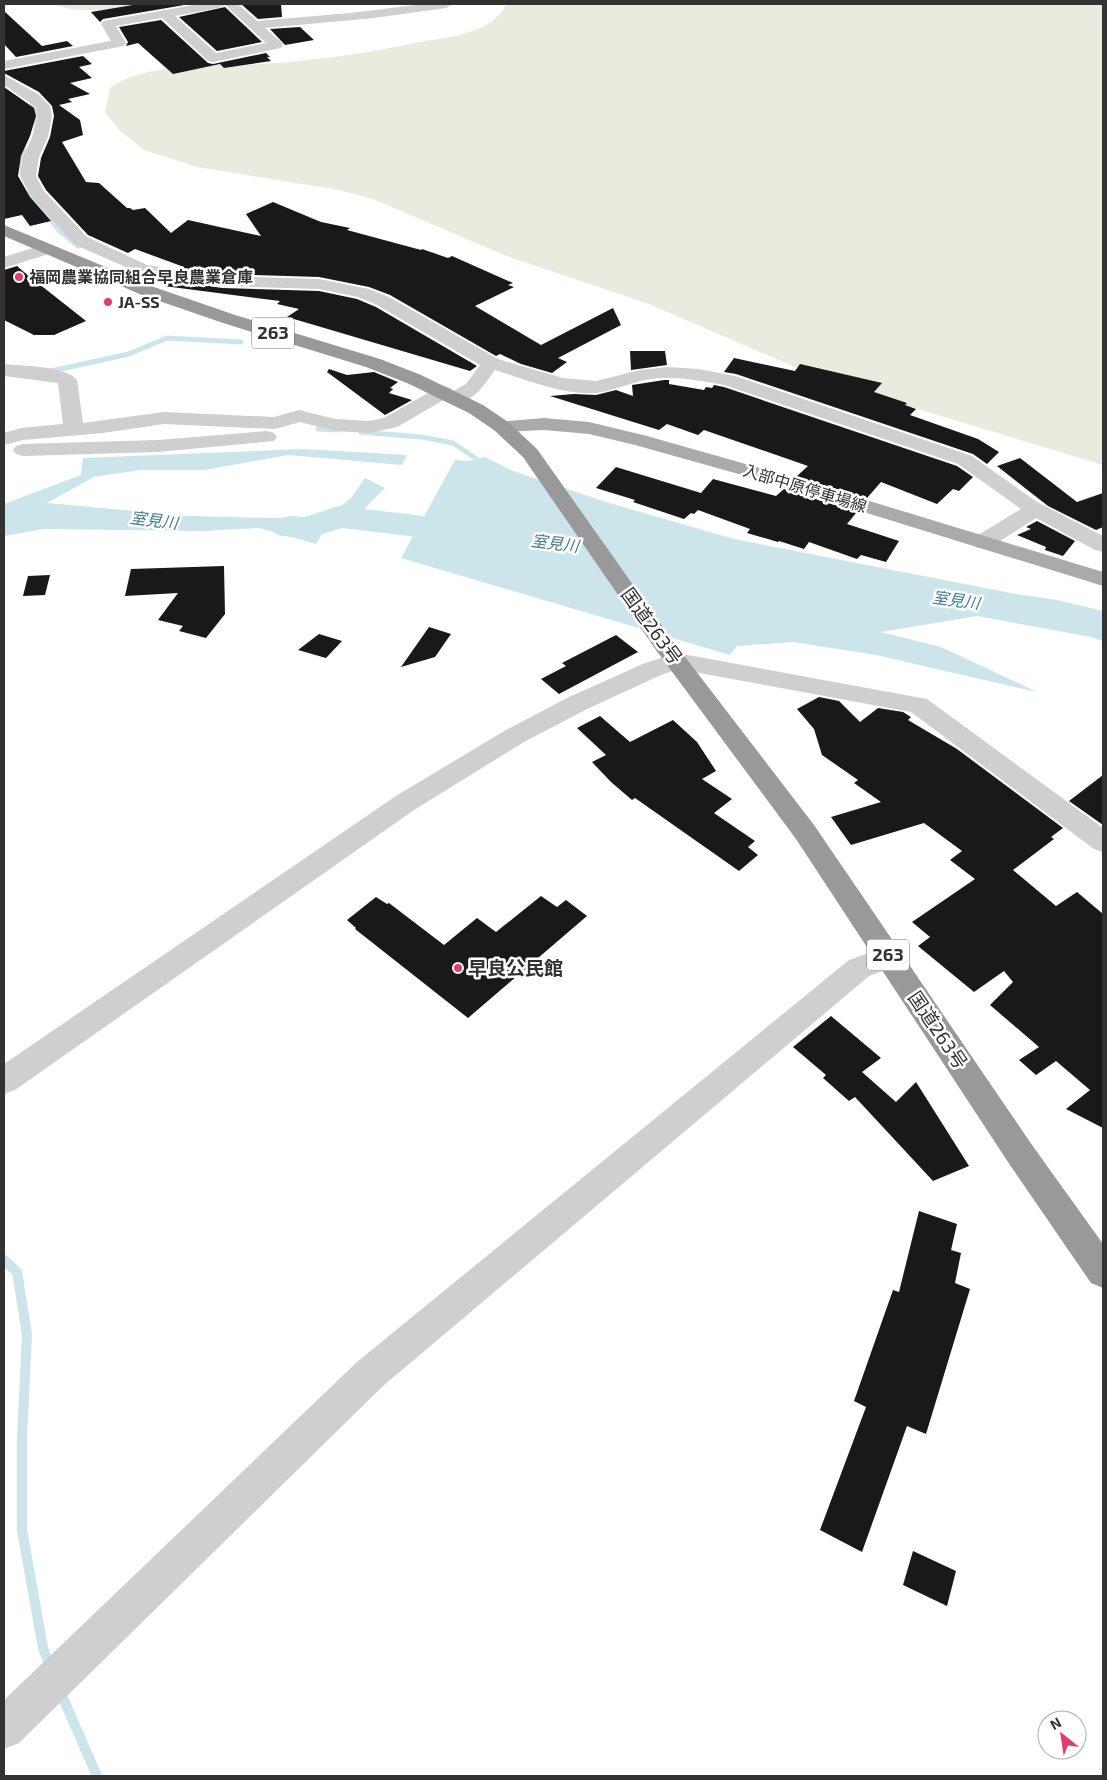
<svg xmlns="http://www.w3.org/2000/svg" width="1107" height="1780" viewBox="0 0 1107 1780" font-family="'Exo 2','Noto Sans JP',sans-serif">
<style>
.green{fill:#e8ebde}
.water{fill:#cbe5ea}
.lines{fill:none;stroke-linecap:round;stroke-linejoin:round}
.stream-far2{stroke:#cbe5ea;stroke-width:4}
.stream-far1{stroke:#cbe5ea;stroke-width:5}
.stream{stroke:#cbe5ea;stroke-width:10}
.river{fill:#cbe5ea;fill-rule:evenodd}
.building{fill:#191919}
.minor{fill:#cfcfcf;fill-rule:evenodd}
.major{fill:#aaa;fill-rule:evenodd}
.highway{fill:#999;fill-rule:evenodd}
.poi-dot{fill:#df3e6f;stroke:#fff;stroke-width:2}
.labels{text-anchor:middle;stroke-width:5;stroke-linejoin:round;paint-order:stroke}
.far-poi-label{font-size:16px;font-weight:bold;fill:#323232;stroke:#fff;text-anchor:start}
.far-street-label{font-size:16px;fill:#323232;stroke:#fff}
.far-water-label{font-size:16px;font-style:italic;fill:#407f8c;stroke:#fff}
.shield{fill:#fff;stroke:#707070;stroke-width:1}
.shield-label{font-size:18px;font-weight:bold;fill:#323232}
.street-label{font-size:19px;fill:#323232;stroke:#fff}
.poi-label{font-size:19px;font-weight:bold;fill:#323232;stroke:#fff;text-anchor:start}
</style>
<rect width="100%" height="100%" fill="#fff"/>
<path class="green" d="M54 4H149C123 8 78 16 54 4Z
M506 4H1103V465L832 383 649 304 509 257 373 199 339 190 197 167 144 150 120 131 105 112 110 88C148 61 217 67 262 64 315 61 368 53 420 42 440 39 464 36 482 27 492 22 502 15 506 4Z"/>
<path class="water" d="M303 449 407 455 402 465 288 455 205 470H141L94 477 47 503 189 516 310 519 330 514 351 498 365 478 385 488 347 526 326 527 316 544 259 528 201 531 44 529 4 536V504L81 475 83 458Z
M485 457 513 471 606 502 734 539 1016 594 1057 600 1103 611V641L1091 637 977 616 881 632 941 647 1037 692 876 655 793 642 737 646 730 655 401 558 455 460 469 461Z"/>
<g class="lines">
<path class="stream-far2" d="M30 100 37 113 36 129
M22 175 21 162 26 150
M29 192 42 209"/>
<path class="stream-far1" d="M41 208 59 230 78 246
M51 371 129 354 167 338 241 342
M318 429 337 430
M361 432 422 437 453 443 484 464"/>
<path class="stream" d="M4 1260 17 1272 27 1334 22 1439V1530L43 1648 50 1666
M60 1691 97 1776"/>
<path class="river" d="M339 506 483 523 496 526 502 534 496 542 483 545 342 528 307 539 277 535 271 527 277 519 290 516 304 517Z"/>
</g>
<path class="building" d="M139 4H190L103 19 100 22 91 12Z
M241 4H281L282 17 258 19Z
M225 7 262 42 217 51 179 17Z
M4 11 42 46 67 41 73 46 16 57 4 44Z
M161 20 208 63 213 64 266 53 270 57H267L271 61 224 68 220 64 173 74 138 43 126 46 128 42 119 27Z
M300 27 314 40 285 45 270 29Z
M83 56 92 64 79 67 92 78 70 83 90 94 68 99 72 102 59 105 80 120 83 135 62 142 86 182 99 183 127 208H130L133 210 145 208 171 233 188 220 261 236 246 214 273 202 321 222 350 228 347 230 421 250 422 249 448 258 452 256 513 283 508 285 514 287 475 306 541 345 613 308 621 325 558 358 567 362 552 373 521 364 500 354 496 356 390 295 369 287 319 277 222 274 183 268 184 267 135 249 128 253 88 235 46 190 38 176 41 158 50 137 54 116 52 106 39 92 4 73V71Z
M4 87 34 108 36 116 30 136 21 156 18 176 30 197 51 221 30 226 22 215 4 219Z
M17 266 24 272 86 321 54 335H34L4 320V270Z
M170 280 222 288 319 291 357 299 376 307 477 366 470 371 287 317 299 309 277 304 280 301 164 286Z
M630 351H665L667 365 631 370Z
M734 358 795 371 800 364 882 383 874 392 907 403 905 405 916 409 910 415 978 439 999 452 987 464 973 454 736 374 724 372Z
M329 369 347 375 374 372 398 382 390 388 393 389 389 393 412 400 385 415 327 372Z
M664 380H669V384L704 390 706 387 712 388 714 385 724 387 957 466 973 477 959 491 953 489 937 504 881 482 867 498 796 477 808 466 704 430 698 435 667 424 659 430 550 396 574 394 596 395 616 390 633 396 632 385Z
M1020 458 1077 502 1103 493V527L1096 530 1048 506 997 466Z
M616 467 701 493 713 479 776 496 784 489 857 512 847 524 899 541 886 562 861 555 857 559 809 542 804 549 779 541 778 542 747 533 750 529 698 510 694 514 691 513 684 519 633 502 635 500 596 488Z
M1037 521 1075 541 1063 556 1045 550 1046 547 1017 535 1031 529 1026 527Z
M224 566 225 614 206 638 179 631 183 626 158 620 178 593 125 596 131 569Z
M50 575 45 595 23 596 28 576Z
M429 627 451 634 435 657 401 667Z
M319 634 342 641 326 658 298 650Z
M616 635 638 652 559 694 541 679 566 666 562 663Z
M819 697 839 701 860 722 878 708 903 712 911 717 908 720 957 749 1063 828 1051 837 1054 839 1013 870 1056 906 1077 892 1103 914V1128L1066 1109 1090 1090 1056 1061 1036 1075 1019 1060 1039 1047 990 1005 1013 982 1004 971 974 992 918 946 930 937 912 922 975 879 950 860 962 851 924 823 851 845 831 817 881 802 854 783 858 780 822 755 814 729 797 709Z
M600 716 630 742 673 720 697 742 716 771 702 779 732 799 714 813 755 841 748 847 758 855 739 871 635 798 632 800 611 782 592 762 606 755 577 728Z
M1103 775V825L1069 801Z
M541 896 557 907 566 900 587 916 468 1018 355 929 356 928 347 920 376 897 387 904 389 903 444 945 477 918 496 932Z
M831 1016 881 1058 862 1072 896 1102 916 1082 969 1166 933 1181 855 1097 849 1101 823 1078 826 1075 793 1047Z
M919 1211 957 1224 951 1250 961 1253 955 1283 970 1289 926 1434 907 1426 862 1552 820 1530 866 1407 854 1401 893 1290 899 1292Z
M913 1551 956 1571 947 1606 903 1585Z"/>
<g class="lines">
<path class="minor" d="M199 4H238L257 21 350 13 424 4H452L446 8 374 18 265 28 281 42 283 45 281 48 213 62 208 61 162 18 116 26 126 43 124 46 4 69V61L111 41 101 24 103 21ZM225 5 266 43 216 53 175 16 219 8Z
M4 75 38 94 50 106 52 116 48 137 39 157 36 176 44 191 87 237 147 265 222 276 319 279 369 289 389 297 498 359 563 378 596 381 640 370 668 367 698 369 735 376 972 456 1037 502 1103 536V552L1095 550 1036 518 991 547 983 549 975 547 972 542 975 537 1021 509 958 464 724 385C698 380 670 375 644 380 628 384 612 391 596 393 562 395 527 380 495 370 484 385 471 407 449 402L447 398 397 427 369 433 335 431 300 422 275 429 164 424 103 433 23 440 4 445V433L21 428 63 424 58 383 4 376V364C22 366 67 366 77 380L83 423 164 412 274 417 299 410 335 419 369 421 384 418 437 388 444 386 451 388 453 391 466 384 480 365 377 305 358 297 319 289 222 286 142 274 75 245 31 196 20 176 23 157 32 137 38 116 36 107 4 85Z
M46 244 52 245 54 249 52 253 4 268V257Z
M267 431 274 433 277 437 274 441 158 452 23 456 16 454 13 450 16 446 23 444 158 440Z
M677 653 927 699 1103 828V852L1094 849 911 712 678 669 661 675 587 709 524 742 414 810 15 1090 4 1094V1064L396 796 506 730 569 697 645 663Z
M889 946 899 949 903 957 899 965 869 976 383 1386 19 1743 4 1749V1700L357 1362 849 960Z"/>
<path class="major" d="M544 418 589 422 647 436 774 472 1103 572V586L760 480 635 445 589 434 544 430 501 432 494 430 491 426 494 422Z"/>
<path class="highway" d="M4 225 154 287 235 315 380 359 421 375 483 405 508 422 537 449 672 640 814 825 1032 1145 1103 1244V1288L1091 1283 1010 1165 796 839 656 650 523 457 494 430 469 413 407 383 366 367 223 323 142 295 4 236Z"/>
</g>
<g class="poi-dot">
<circle cx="19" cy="277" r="5"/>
<circle cx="108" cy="302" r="5"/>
<circle cx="458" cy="968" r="5"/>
</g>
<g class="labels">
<g class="far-poi-label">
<text x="29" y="283">福岡農業協同組合早良農業倉庫</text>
<text x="118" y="308">JA-SS</text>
</g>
<g class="far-street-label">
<text transform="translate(805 488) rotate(17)" y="6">入部中原停車場線</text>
</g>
<g class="far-water-label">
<text transform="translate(154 520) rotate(7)" y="6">室見川</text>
<text transform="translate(555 543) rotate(7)" y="6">室見川</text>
<text transform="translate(956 600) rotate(8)" y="6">室見川</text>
</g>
<g class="shield">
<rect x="252" y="317.5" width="42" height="31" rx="4"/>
<rect x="867" y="939.5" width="42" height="31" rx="4"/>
</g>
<g class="shield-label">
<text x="273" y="339">263</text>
<text x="888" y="961">263</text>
</g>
<g class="street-label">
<text transform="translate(652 626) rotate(54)" y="7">国道263号</text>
<text transform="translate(938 1030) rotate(56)" y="7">国道263号</text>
</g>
<g class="poi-label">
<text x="468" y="975">早良公民館</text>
</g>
</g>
<rect width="1107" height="1780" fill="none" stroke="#323232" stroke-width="10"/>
<g transform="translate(1062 1735) rotate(330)"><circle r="24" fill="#ffffff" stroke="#adadad"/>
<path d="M0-4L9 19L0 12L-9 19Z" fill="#df3e6f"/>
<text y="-8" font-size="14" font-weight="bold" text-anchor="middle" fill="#323232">N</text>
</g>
</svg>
